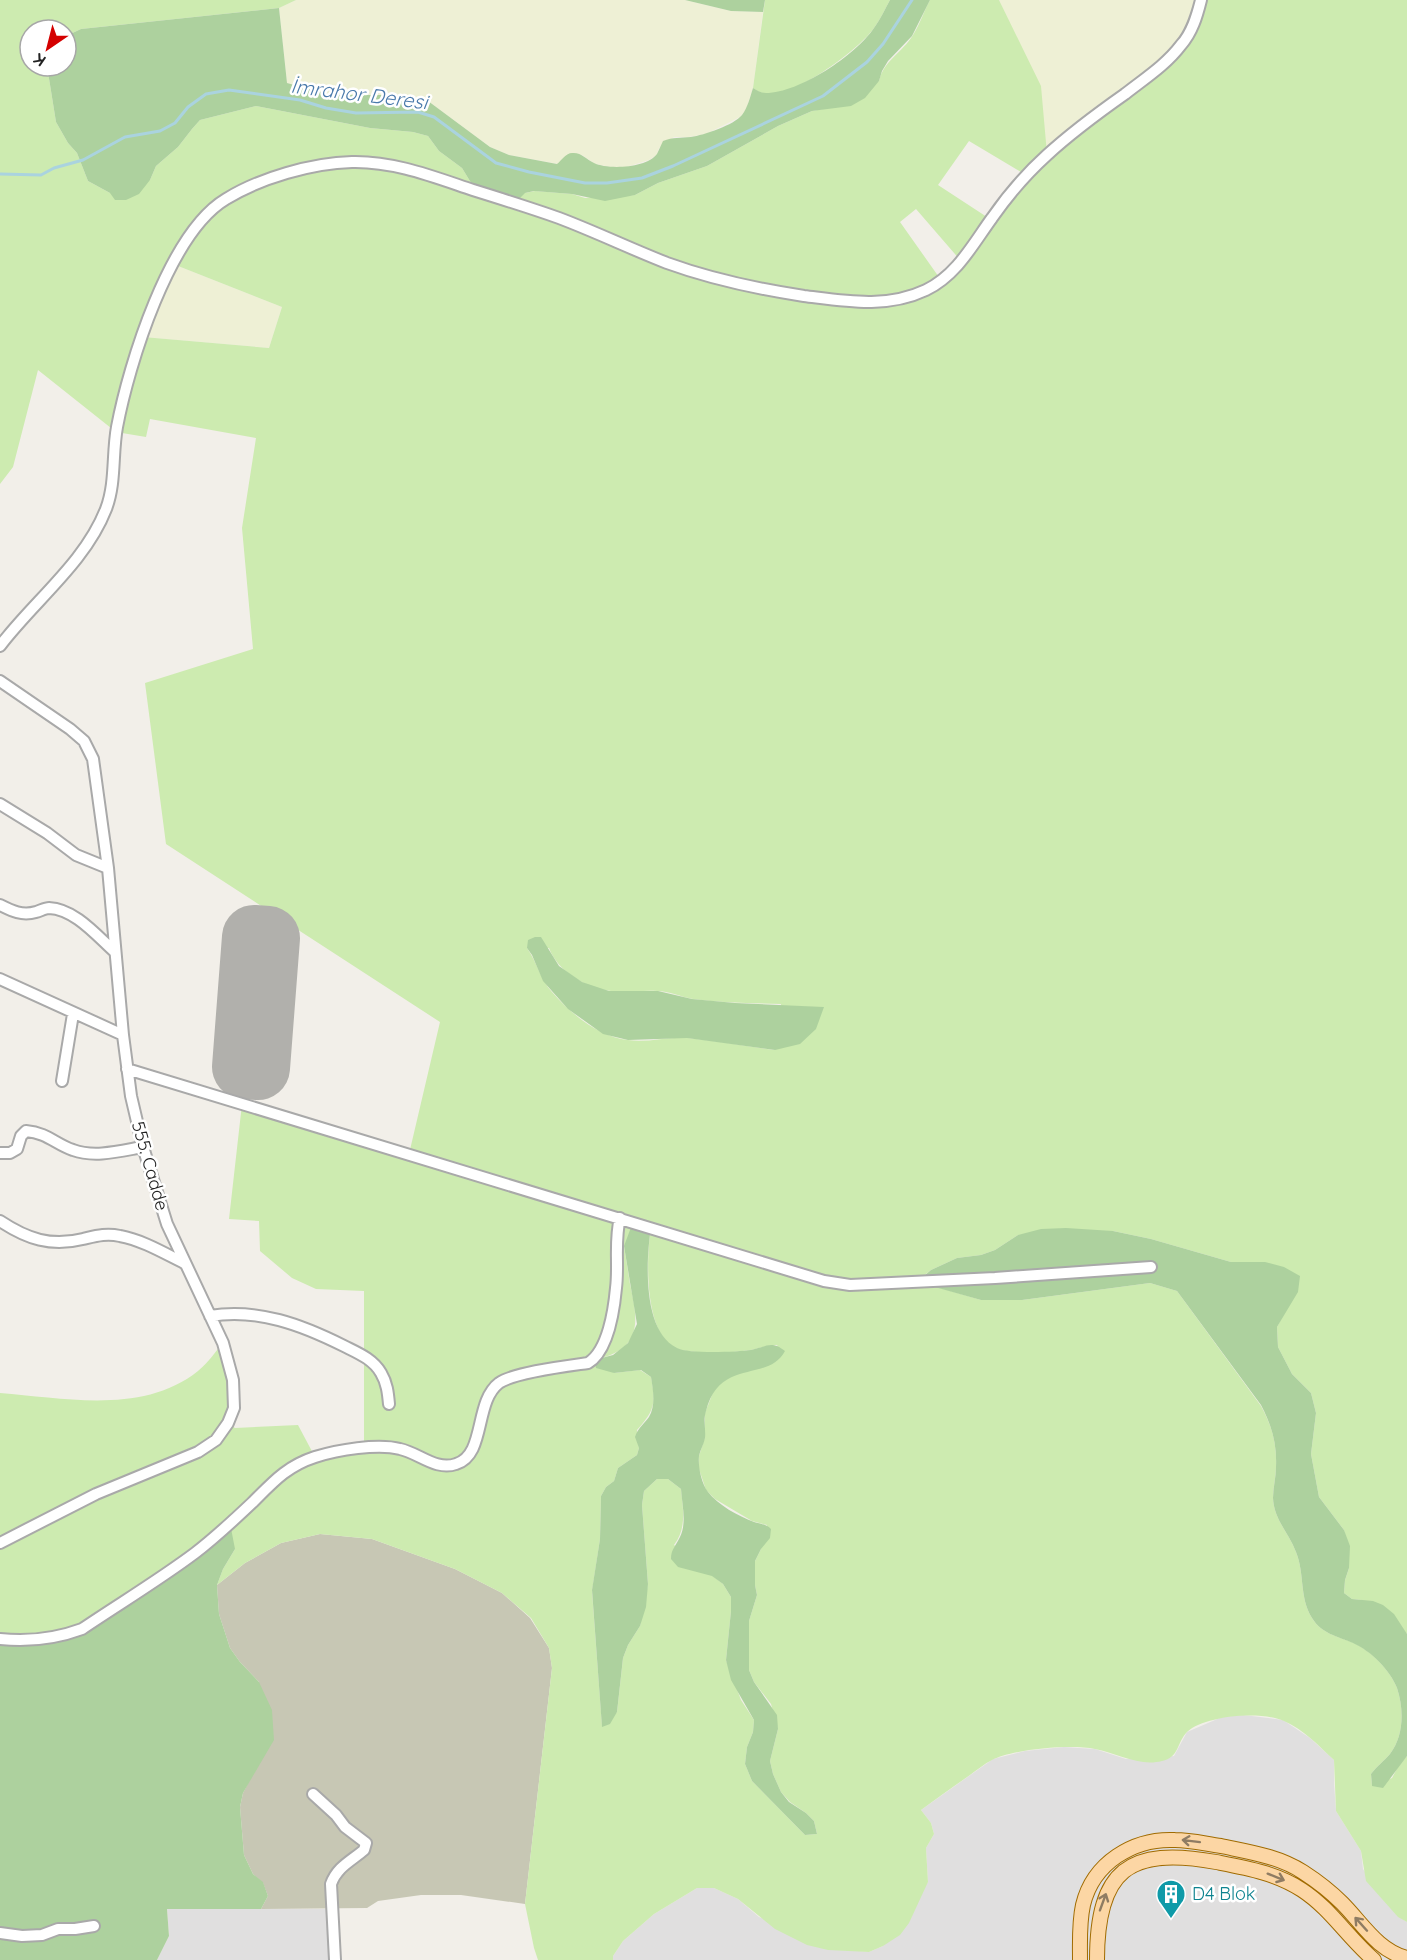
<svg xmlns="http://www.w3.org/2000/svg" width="1407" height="1960" viewBox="0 0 1407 1960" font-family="Quicksand,sans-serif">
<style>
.residential{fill:#e0dfdf}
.construction{fill:#c7c7b4}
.farmland{fill:#eef0d5}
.grass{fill:#cdebb0;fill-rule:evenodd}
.forest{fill:#add19e}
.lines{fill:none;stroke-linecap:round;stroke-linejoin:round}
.stream{stroke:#aad3df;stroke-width:3}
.runway{stroke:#b1b0ac;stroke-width:64}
.minor-casing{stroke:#a9a9a9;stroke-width:14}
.major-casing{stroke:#a06b00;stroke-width:16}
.minor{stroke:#fff;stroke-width:10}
.major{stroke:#fcd6a4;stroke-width:14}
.oneway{stroke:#8f7c63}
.labels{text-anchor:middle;stroke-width:5;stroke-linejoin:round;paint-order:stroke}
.street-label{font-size:18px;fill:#222;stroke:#fff}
.culture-label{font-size:18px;fill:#0d838f;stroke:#fff;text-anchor:start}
.water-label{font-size:20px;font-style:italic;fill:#4a7aab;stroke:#fff}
</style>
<rect width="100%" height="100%" fill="#f2efe9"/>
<path class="residential" d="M1244 1715 1283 1720 1310 1738 1334 1760V1783L1336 1811 1361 1851 1363 1869 1398 1916 1407 1922V1960H613V1956L623 1941 654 1914 697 1888H714L738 1899 759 1917 849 1950 869 1952 883 1946 928 1882 926 1848 934 1834 931 1823 921 1810 993 1759 1025 1751 1064 1747 1095 1749 1126 1759 1174 1756 1187 1732 1222 1717Z
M167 1909H332L335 1960H157L169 1936Z"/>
<path class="construction" d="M320 1534 372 1539 455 1569 502 1593 530 1618 549 1648 552 1668 525 1904 461 1895H421L378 1901 367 1908 261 1909 268 1896 263 1883 253 1874 244 1855 240 1807 243 1793 252 1776 259 1682 240 1662 230 1648 219 1614 217 1585 245 1563 281 1543Z"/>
<path class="farmland" d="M296 0H685L731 11 763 12 753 88 746 110 740 117 706 134 689 137H674L659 148 657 155 649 160 620 169 595 164 582 155 564 158 558 164 509 155 490 147 428 101 407 95H332L287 83 279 8Z
M999 0H1201L1180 48 1047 155 1014 33Z
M173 264 282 307 269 348 142 337Z"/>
<path class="grass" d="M0 0H296L279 8 81 29 66 36V30H30V66H47L56 122 68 143 77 153 88 181 110 193 150 180 156 166 178 147 192 129 200 120 256 106 370 128 413 132 428 136 439 151 462 168 476 191 525 193 535 191 572 194 585 198 635 195 658 183 707 166 778 126 812 111 828 108 879 81C884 60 902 53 913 35 920 24 924 11 930 0H999L1041 86 1047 154 1180 48 1201 0H1407V1634L1362 1600 1352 1599 1344 1593 1345 1580 1349 1568 1344 1530 1319 1497 1311 1454 1316 1413 1311 1393 1292 1374 1278 1347 1277 1327 1286 1310 1250 1262H1231L1151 1239 1113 1231 1018 1235 995 1250 981 1255 957 1258 931 1270 917 1281 981 1300H1022L1150 1283 1177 1291 1261 1406C1272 1426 1277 1444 1276 1467 1276 1477 1273 1488 1273 1498 1274 1520 1289 1533 1296 1552 1305 1574 1299 1597 1312 1618 1322 1634 1337 1636 1354 1643 1371 1651 1390 1670 1397 1688 1404 1709 1404 1736 1390 1754 1384 1761 1377 1766 1371 1774L1372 1786 1392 1778 1400 1763 1407 1756V1922L1398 1917 1366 1881 1361 1851 1336 1811 1334 1760C1319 1746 1303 1729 1284 1721 1262 1711 1206 1715 1187 1732 1177 1742 1179 1758 1162 1761 1139 1767 1117 1753 1095 1749 1071 1744 1013 1749 992 1760 984 1764 977 1770 970 1775 953 1787 937 1798 921 1810L931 1823 934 1834 926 1848 928 1882 909 1923 900 1935 883 1946 869 1952 828 1950 807 1945 775 1929 738 1899 714 1888H697L654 1914 623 1941 613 1956V1960H538L534 1948 525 1904 552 1668 549 1648 531 1618 502 1593 455 1569 372 1539 320 1534 281 1543 245 1563 217 1585 223 1569 235 1549 82 1629 0 1639V1393C65 1398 143 1415 198 1371 208 1363 215 1352 223 1343L233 1380 228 1423 235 1428 298 1425 315 1457 364 1449V1291L316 1289 292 1278 260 1251 259 1221 229 1219 242 1104 409 1154 440 1022 166 844 145 683 253 649 242 528 256 438 150 419 146 437 116 432 38 370 13 467 0 484ZM969 141 1026 175 990 219 938 185ZM916 209 961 261 941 280 900 222ZM173 264 282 307 269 348 143 337ZM527 948H549C558 972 586 988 611 991 626 993 642 990 657 991 669 991 681 997 693 999 722 1003 752 1003 781 1004L775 1050C746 1046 717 1041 688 1038 668 1036 648 1043 628 1040 599 1037 571 1014 552 992 540 979 537 962 527 948ZM651 1228C646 1256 643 1342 681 1350 702 1354 730 1353 751 1350 761 1348 768 1345 778 1345L715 1387 705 1413V1437L699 1456V1469L706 1490 715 1499 752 1521 767 1525 761 1549 755 1561V1585L757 1595 749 1621V1670L754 1682 771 1704 778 1729 770 1761 773 1774 781 1792 790 1802 806 1813 814 1821 817 1834 805 1835 752 1781 745 1764 747 1747 753 1732 754 1720 741 1700 726 1660 731 1611V1597L723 1584 674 1545C687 1528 683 1509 681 1489L668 1479H657L644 1491 642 1505 648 1584 640 1626 628 1645 623 1658 617 1712 602 1726 592 1591 600 1539 601 1496 606 1487 614 1481 618 1468 637 1455 639 1448 637 1430C655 1410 656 1403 651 1377L640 1370 614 1373 598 1359C643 1348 638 1320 630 1284 628 1271 626 1258 624 1246Z
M765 0H890C885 9 880 20 874 28 859 50 789 102 762 93 759 92 756 90 753 88Z"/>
<path class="forest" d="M685 0H765L763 12 731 11Z
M890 0H930L912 36 888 61 882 71 879 81 865 98 851 106 812 111 778 126 707 166 658 183 635 195 605 201 572 194 534 191 525 193 515 203 476 191 462 168 439 151 428 136 413 132 370 128 256 106 200 120 192 129 178 147 156 166 150 180 139 194 126 200H115L110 193 88 181 77 153 68 143 56 122 47 66H66V36L81 29 279 8 287 83 332 95H407L428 101 490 147 509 155 557 164C562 160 566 153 572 153 581 152 586 159 594 163 608 170 647 168 657 154 659 150 661 145 663 141 673 137 681 138 691 137 704 135 734 125 742 115 748 107 750 97 753 88 758 91 761 93 766 93 799 93 856 55 874 28 880 20 885 9 890 0Z
M535 937H541L559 966 582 982 609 991H658L692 999 735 1003 824 1007 816 1029 800 1044 775 1050 687 1038 628 1040 603 1034 568 1009 543 981 532 955 527 948 528 940Z
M633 1222 651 1227C646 1260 642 1331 677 1348 688 1354 737 1352 751 1350 766 1347 771 1340 785 1351 768 1383 720 1357 706 1411 703 1420 706 1429 705 1438 704 1444 700 1450 699 1456 698 1466 701 1483 708 1492 718 1505 738 1516 754 1522 760 1524 766 1524 771 1529L770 1538 761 1549 755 1561V1585L757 1595 749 1621V1670L754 1682 777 1715 778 1729 770 1761 773 1774 781 1792 789 1802 806 1813 814 1821 817 1834 805 1835 752 1781 745 1764 747 1747 753 1732 754 1720 731 1680 726 1660 731 1611V1597L723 1584 712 1576 678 1567 671 1559C671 1549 676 1546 680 1537 687 1523 682 1504 681 1489L668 1479H657L644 1491 642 1505 648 1584 646 1607 640 1626 628 1645 623 1658 617 1712 610 1724 602 1727 592 1590 600 1539 601 1496 606 1487 614 1481 618 1468 637 1455 639 1448 635 1437C638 1428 644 1424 649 1417 656 1405 653 1390 651 1377L641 1370 614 1373 596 1368 595 1363 598 1359 613 1355 628 1343 637 1324 624 1246Z
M1066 1228 1113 1231 1151 1239 1231 1262H1265L1284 1267 1300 1276 1298 1292 1277 1327 1278 1347 1292 1374 1311 1393 1316 1413 1311 1454 1319 1497 1344 1530 1350 1546 1349 1568 1345 1580 1344 1593 1352 1599 1373 1601 1383 1605 1394 1614 1407 1634V1756L1383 1788 1372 1786 1371 1774C1377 1766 1384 1761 1390 1754 1404 1736 1404 1709 1397 1688 1390 1670 1371 1651 1353 1643 1337 1636 1322 1634 1312 1618 1299 1597 1305 1574 1296 1552 1289 1533 1274 1520 1273 1498 1273 1488 1276 1477 1276 1467 1277 1444 1272 1426 1261 1405L1177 1291 1150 1283 1022 1300H981L917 1282 931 1270 957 1258 981 1255 995 1250 1018 1235 1041 1229Z
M230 1523 235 1549 223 1569 217 1585 219 1614 230 1648 240 1662 259 1682 272 1710 274 1740 243 1793 240 1807 244 1855 253 1874 263 1882 268 1896 261 1909H167L169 1936 157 1960H0V1639L82 1629Z"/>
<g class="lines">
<path class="stream" d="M0 174 41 175 54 168 83 160 125 137 160 131 175 123 188 107 206 94 229 90 300 100 326 108 356 113 418 112 434 117 496 163 529 172 585 183H607L642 178 673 166 823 96 867 62 883 44 912 0"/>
<path class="runway" d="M254 937 268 938 258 1068 244 1067Z"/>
<g class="minor-casing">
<path id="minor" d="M0 646C34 601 85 563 106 509 116 483 112 454 117 427 129 364 169 233 226 199 260 178 312 163 352 162 394 161 434 177 473 190 502 199 531 208 559 218 596 232 631 249 667 263 711 279 758 289 804 296 845 301 886 309 926 290 957 275 973 244 992 218 1008 195 1026 174 1047 155 1071 133 1098 113 1125 94 1144 79 1166 65 1181 45 1192 33 1197 16 1201 0
M0 681 70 729 84 741 93 759 108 868 123 1035 131 1096 143 1147 167 1224 223 1343 233 1380 234 1408 228 1423 216 1440 198 1452 96 1494 0 1543
M0 804 47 833 76 855 108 868
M0 905C12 911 22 916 36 912 40 911 45 908 49 908 75 909 97 936 115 952
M0 979 123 1035
M127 1069 824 1281 850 1285 995 1278 1151 1267
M62 1081 73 1014
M0 1153H10L17 1149 21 1136 26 1131C48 1133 55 1144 73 1150 95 1158 120 1151 143 1147
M0 1221C27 1239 51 1247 83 1239 96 1236 106 1233 120 1236 142 1240 164 1253 184 1263
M210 1316C258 1308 302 1325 344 1346 358 1353 373 1359 381 1373 387 1383 388 1393 389 1404
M0 1639C29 1642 55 1639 82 1629 119 1604 159 1580 195 1553 216 1537 235 1519 253 1502 273 1482 287 1466 315 1457 337 1450 378 1443 400 1449 419 1453 436 1471 456 1464 486 1455 474 1402 499 1383 515 1372 567 1366 588 1363 608 1351 614 1310 616 1288 619 1265 614 1241 620 1218
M313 1794 336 1815 345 1827 366 1843 364 1850C351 1861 337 1867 331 1884L335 1960
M0 1933 22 1936 42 1935 58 1929H75L94 1926"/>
</g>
<g class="major-casing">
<path id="major" d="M1080 1960C1080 1942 1079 1923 1083 1905 1093 1863 1133 1838 1175 1840 1191 1840 1206 1844 1221 1846 1249 1852 1278 1856 1303 1872 1317 1881 1330 1891 1342 1903 1362 1923 1378 1951 1407 1958
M1097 1960C1097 1870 1129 1846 1216 1862 1247 1868 1276 1873 1302 1890 1331 1909 1348 1938 1374 1960"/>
</g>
<use href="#minor" class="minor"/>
<use href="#major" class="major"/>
</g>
<defs><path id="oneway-shaft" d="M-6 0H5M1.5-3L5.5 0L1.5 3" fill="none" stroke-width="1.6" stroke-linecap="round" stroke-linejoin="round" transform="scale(1.5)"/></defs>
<g class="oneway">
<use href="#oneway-shaft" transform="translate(1191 1841) rotate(-173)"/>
<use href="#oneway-shaft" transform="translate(1276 1877) rotate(22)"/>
<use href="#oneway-shaft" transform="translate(1103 1902) rotate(-70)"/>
<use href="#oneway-shaft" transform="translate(1361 1924) rotate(-132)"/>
</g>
<defs>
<g id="building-pin" transform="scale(1.5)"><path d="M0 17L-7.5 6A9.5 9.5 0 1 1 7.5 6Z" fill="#0f9aa8" stroke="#fff"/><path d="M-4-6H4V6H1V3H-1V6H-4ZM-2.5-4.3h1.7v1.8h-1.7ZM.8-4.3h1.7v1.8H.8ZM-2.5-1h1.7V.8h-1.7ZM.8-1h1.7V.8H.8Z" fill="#fff"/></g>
</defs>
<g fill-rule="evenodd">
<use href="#building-pin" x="1171" y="1894"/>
</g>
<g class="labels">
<g class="street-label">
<text transform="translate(150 1166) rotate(74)" y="6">555. Cadde</text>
</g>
<g class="culture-label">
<text x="1192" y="1900">D4 Blok</text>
</g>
<g class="water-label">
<text transform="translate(359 94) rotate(7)" y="7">İmrahor Deresi</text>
</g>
</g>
<g transform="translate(48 48) rotate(215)"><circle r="28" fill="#ffffff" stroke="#a7a7a7" stroke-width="1.5"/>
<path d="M0-4.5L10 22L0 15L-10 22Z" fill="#d40000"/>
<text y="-9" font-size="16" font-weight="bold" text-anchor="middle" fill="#222222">K</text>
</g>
</svg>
